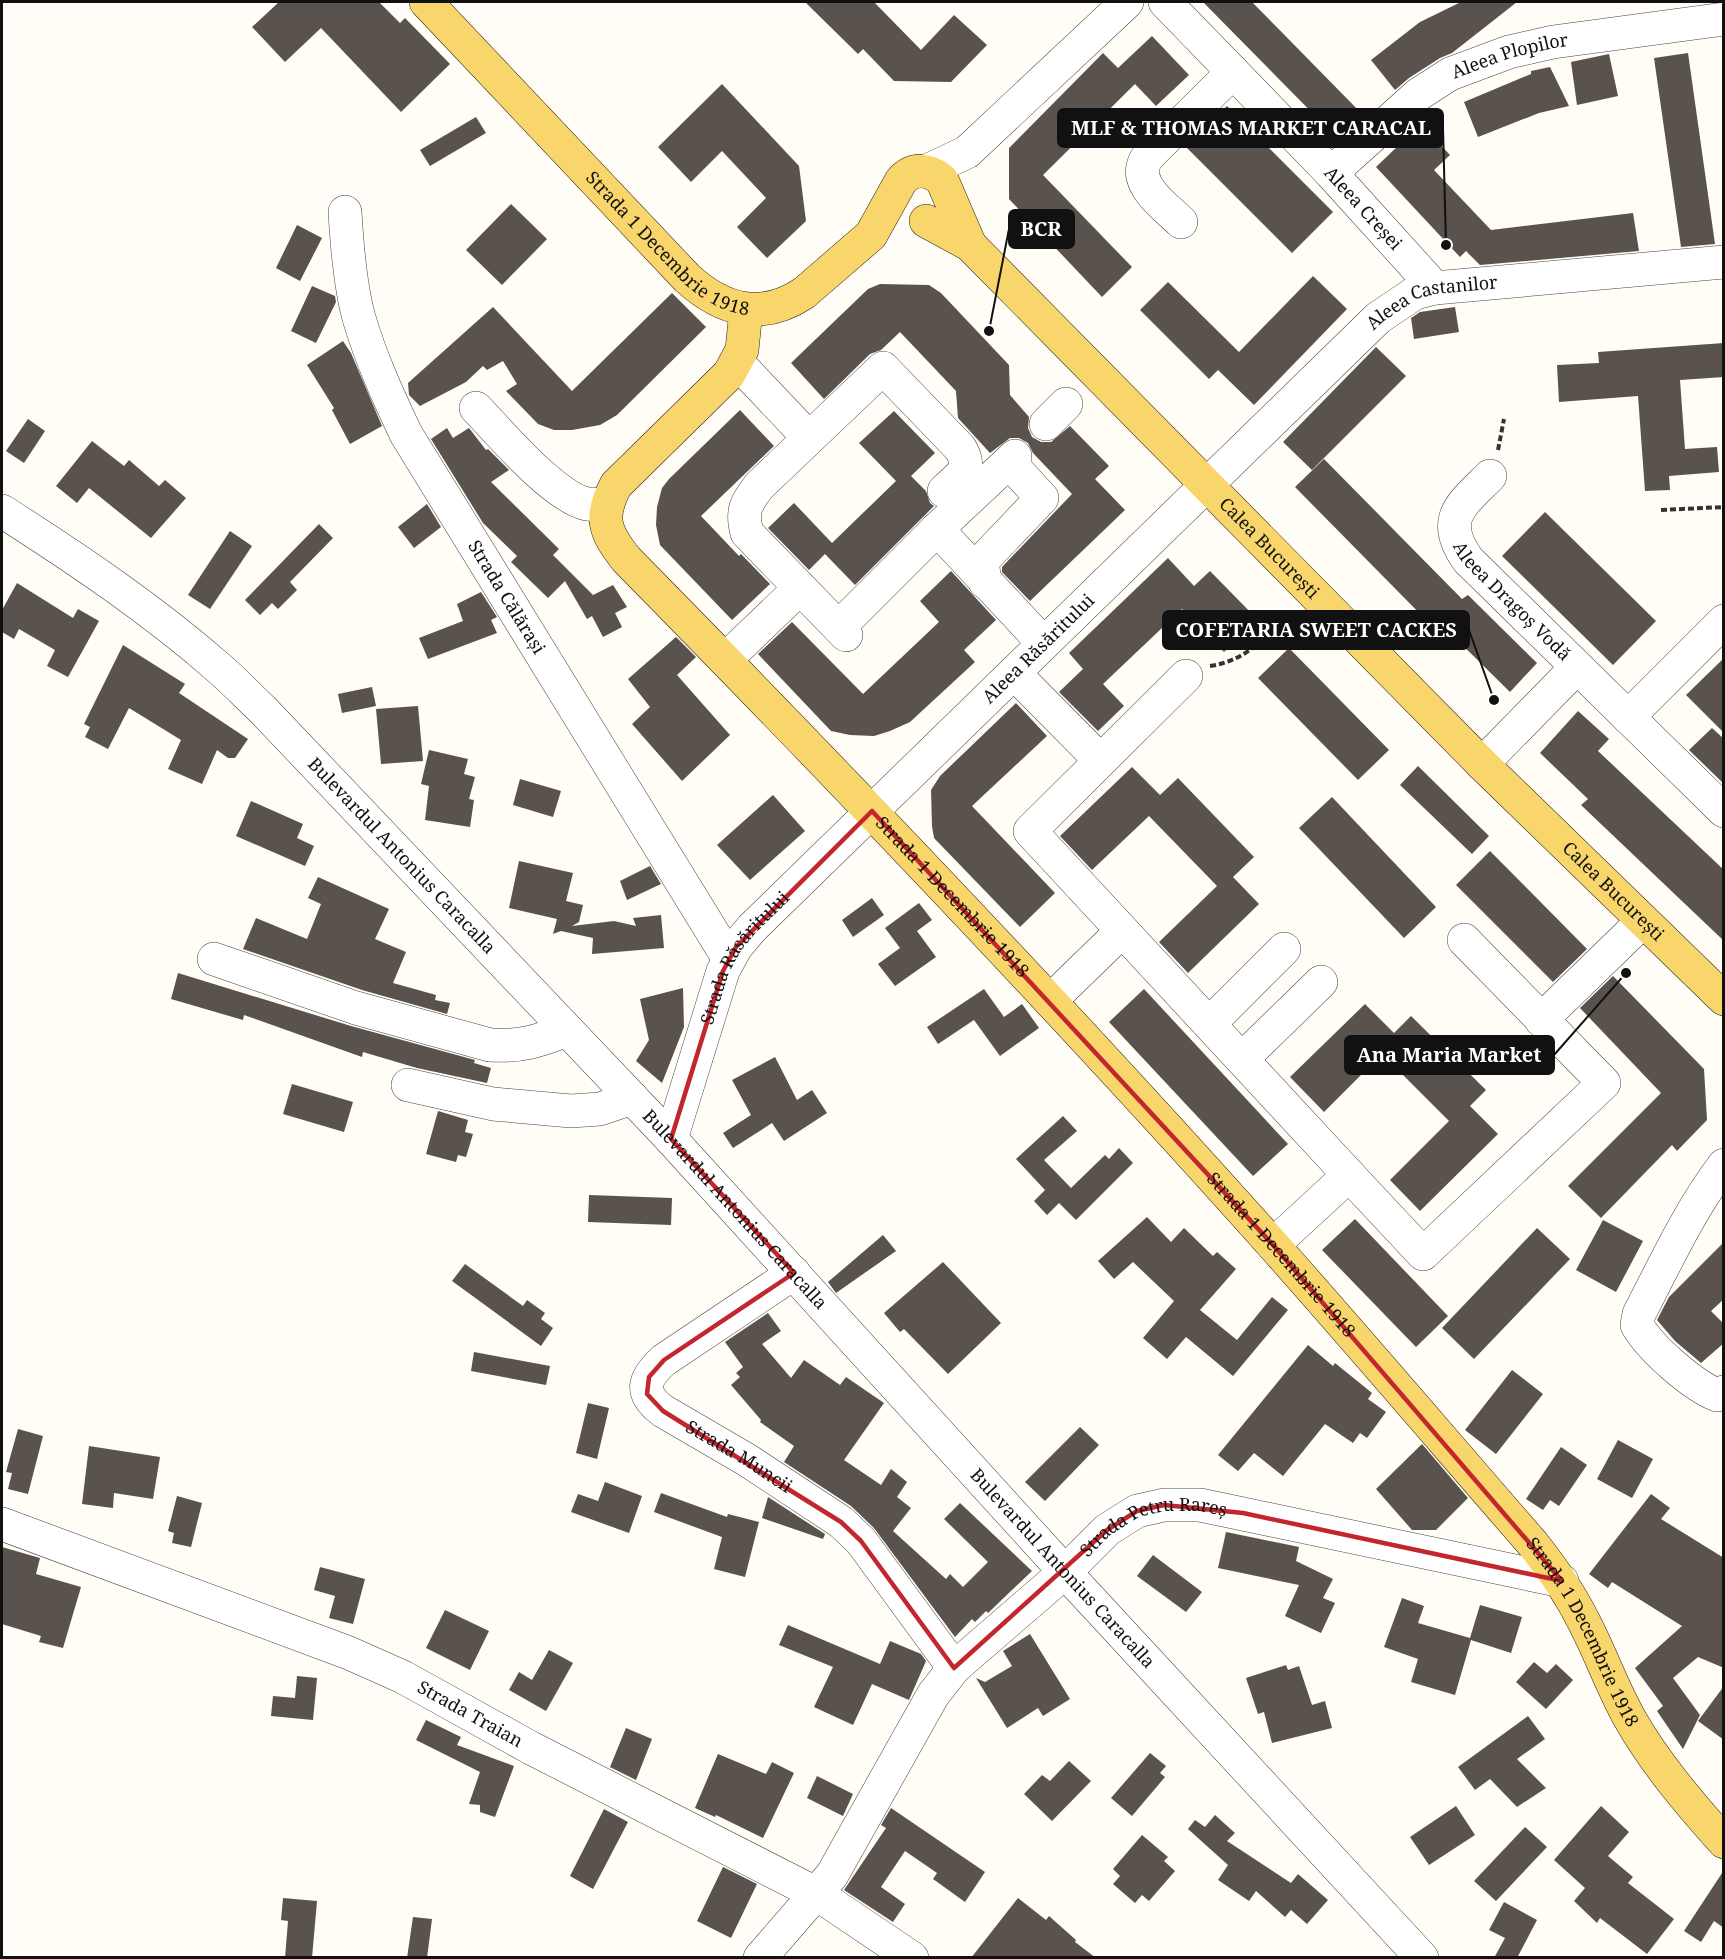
<svg xmlns="http://www.w3.org/2000/svg" width="1725" height="1959" viewBox="0 0 1725 1959" font-family="'Noto Serif',serif">
<style>
.building{fill:#5a524d}
.lines{fill:none;stroke-linecap:round;stroke-linejoin:round}
.minor-casing{stroke:#444;stroke-width:34}
.major-casing{stroke:#222;stroke-width:34}
.path{stroke:#333;stroke-width:4;stroke-dasharray:6 3;stroke-linecap:butt}
.minor{stroke:#fff;stroke-width:33}
.major{stroke:#f9d66b;stroke-width:33}
.marked{fill:none;stroke:#c4262e;stroke-width:4.5;stroke-linejoin:round}
.labels{text-anchor:middle;stroke-width:6;stroke-linejoin:round;paint-order:stroke}
.street-label{font-size:18px;fill:#111;stroke:#fff}
.leader{fill:none;stroke:#111;stroke-width:2}
.callout-dot{fill:#111;stroke:#fff;stroke-width:2}
.callout{fill:#111;stroke:#111;stroke-width:2}
.callout-label{font-size:20px;text-anchor:middle;font-weight:bold;fill:#fff}
</style>
<rect width="100%" height="100%" fill="#fffdf5"/>
<path class="building" d="M279 2H379L400 23 405 18 450 64 401 112 321 28 285 62 252 27Z
M805 2H874L921 50 954 15 987 45 951 82 894 81 863 49 858 54Z
M1203 2H1252L1364 116 1339 140Z
M1461 2H1517L1452 53 1440 58 1409 78 1395 90 1371 60 1420 22Z
M1152 36 1189 75 1156 106 1135 84 1043 175 1132 267 1102 297 1009 199V148L1103 53 1118 68Z
M1688 53 1715 244 1681 247 1654 58Z
M1609 54 1618 96 1577 105 1571 62Z
M1550 67 1569 106 1539 113 1478 137 1464 102 1531 74V71Z
M722 84 799 166 806 221 767 258 737 227 766 198 722 151 691 182 658 147Z
M1227 106 1333 212 1292 253 1186 147Z
M476 117 486 133 430 166 420 150Z
M1421 124 1450 155 1434 170 1491 230 1633 213 1639 251 1480 265 1466 251 1460 257 1376 167Z
M511 204 547 239 502 285 466 250Z
M297 225 322 238 300 281 276 268Z
M1313 276 1347 309 1254 405 1218 370 1209 379 1140 310 1168 282 1239 352Z
M880 284 929 285 941 293 1009 365 1010 395 1029 417 1028 428 1032 437 1041 442H1051L1070 426 1109 466 1095 479 1125 510 1030 601 1002 572V567L1072 494 1033 453 1028 443 1019 438H1010L990 453 958 418 956 391 900 332 881 350 870 354 824 399 791 363 868 289Z
M312 286 335 296 336 302 316 343 291 331Z
M672 293 706 327 617 415 600 425 572 430H554L538 424 506 391 517 384 503 361 487 370 483 366 466 382 420 406 409 395 408 383 493 307 572 391Z
M1455 307 1459 332 1414 339 1411 318 1420 312Z
M343 341 351 353 382 426 350 444 332 410 334 408 307 365Z
M1724 343V377L1680 380 1685 449 1717 447 1719 472 1669 476 1670 490 1645 491 1638 396 1559 402 1557 365 1599 363 1598 352Z
M1376 347 1406 376 1312 470 1283 442Z
M740 410 774 446 701 516 739 556 741 554 770 584 732 620 660 545 656 525 657 507 662 488 669 479Z
M894 411 935 453 911 476 926 491 930 503 934 506 855 585 825 554 809 570 768 528 794 503 832 543 896 481 859 443Z
M28 419 45 431 24 463 6 451Z
M447 428 453 438 469 428 486 450 488 449 509 470 491 482 559 549 553 555 593 595 613 585 627 607 615 613 622 627 603 637 592 616 587 619 565 581 548 598 511 562 517 556 483 523 431 439Z
M92 441 124 466 129 460 159 486 165 480 186 498 151 538 89 488 77 503 56 486Z
M1324 459 1462 599 1468 595 1537 663 1510 692 1441 624 1435 629 1295 487Z
M427 504 441 527 414 548 398 527Z
M1545 512 1656 621 1613 665 1502 556Z
M319 524 333 538 290 582 297 590 278 609 272 603 260 615 245 600Z
M230 531 252 546 210 609 188 595Z
M1168 558 1194 586 1210 571 1258 620 1224 652 1182 609 1103 684 1124 706 1098 731 1059 692 1083 669 1069 653Z
M951 571 996 620 964 650 975 662 910 722 890 731 874 736 850 735 831 731 758 654 792 622 863 694 939 622 920 601Z
M17 583 73 618 78 609 99 621 68 677 47 666 55 650 19 629 14 639 2 632V610Z
M481 592 497 617 491 620 497 633 428 659 419 638 463 621 457 604Z
M676 637 696 657 677 675 730 735 682 781 632 724 650 707 628 679Z
M123 645 185 684 179 693 248 739 235 758H228L217 750 202 784 168 769 181 740 129 708 108 749 85 737 90 727 84 724Z
M1289 648 1389 750 1358 780 1258 678Z
M1724 658V733L1686 695Z
M372 687 376 706 342 713 338 694Z
M1016 703 1047 736 972 806 1055 893 1020 927 934 838 932 826 931 790 940 776Z
M418 706 423 761 381 764 376 709Z
M1578 711 1609 739 1598 751 1724 870V941L1581 805 1588 799 1540 753Z
M1712 728 1724 739V784L1689 750Z
M429 750 468 759 464 774 475 777 469 799 474 800 470 827 425 820 429 786 421 784Z
M1418 766 1489 836 1472 854 1400 785Z
M1132 767 1160 795 1178 778 1254 857 1233 877 1259 904 1188 973 1159 942 1217 886 1149 816 1092 870 1060 836Z
M520 779 561 791 553 817 513 805Z
M773 795 805 831 750 880 717 845Z
M1332 797 1436 907 1404 938 1299 828Z
M251 801 303 824 297 838 314 846 305 866 236 836Z
M1490 851 1587 949 1553 982 1456 885Z
M519 861 573 873 566 901 583 905 579 922 572 926 614 921 636 926 633 918 661 915 664 948 592 954 593 938 561 931 553 934 557 919 509 908Z
M650 866 661 884 627 900 620 881Z
M318 877 389 909 375 939 406 952 393 983 436 995 435 1000 450 1003 447 1014 362 990 243 949 256 918 307 939 321 904 308 898Z
M872 898 884 915 853 937 842 920Z
M919 903 932 920 917 931 936 957 895 986 878 964 900 948 885 928Z
M178 973 351 1026 475 1060 474 1063 491 1068 487 1083 417 1068 363 1052 362 1057 244 1015 243 1020 171 999Z
M1613 976 1704 1069 1707 1120 1677 1151 1672 1145 1601 1218 1568 1186 1661 1093 1580 1008Z
M683 988 684 1027 662 1083 636 1061 649 1040 640 999Z
M984 989 1004 1017 1022 1004 1039 1028 1000 1056 974 1020 938 1044 927 1027Z
M1144 989 1288 1144 1253 1176 1109 1022Z
M1365 1004 1394 1033 1411 1016 1486 1090 1470 1106 1498 1134 1420 1211 1390 1180 1449 1121 1382 1054 1324 1112 1290 1077Z
M775 1057 797 1100 812 1090 827 1113 784 1141 772 1123 733 1148 723 1133 751 1115 732 1080Z
M292 1084 353 1102 344 1132 283 1114Z
M438 1111 468 1120 465 1132 473 1134 466 1157 458 1155 456 1162 426 1154Z
M1063 1116 1077 1131 1044 1160 1071 1188 1105 1155 1109 1159 1119 1148 1133 1163 1076 1220 1059 1203 1047 1215 1034 1201 1045 1190 1016 1159Z
M589 1195 672 1198 671 1225 588 1222Z
M1147 1217 1171 1242 1184 1228 1213 1256 1217 1252 1236 1269 1200 1310 1237 1340 1272 1297 1288 1310 1233 1376 1186 1337 1167 1359 1143 1338 1174 1301 1133 1262 1114 1279 1098 1261Z
M1355 1219 1448 1316 1416 1347 1322 1250Z
M1603 1220 1643 1241 1616 1292 1576 1270Z
M1537 1228 1570 1259 1474 1359 1442 1328Z
M883 1235 896 1251 836 1293 828 1282Z
M1724 1242V1299L1711 1311 1724 1324V1343L1701 1363 1675 1341 1657 1320 1669 1297Z
M943 1262 1001 1323 948 1374 904 1329 900 1332 884 1313Z
M465 1264 523 1306 527 1300 545 1313 541 1319 553 1328 541 1346 452 1281Z
M768 1313 781 1331 762 1344 791 1378 804 1360 840 1385 846 1377 884 1403 844 1460 881 1485 891 1469 907 1482 897 1497 911 1508 893 1531 946 1579 950 1574 963 1587 988 1562 944 1519 960 1503 1032 1571 988 1613 986 1611 975 1622 972 1619 955 1637 874 1528 851 1506 784 1462 794 1446 760 1422 761 1420 731 1385 740 1377 736 1373 743 1367 725 1342Z
M1308 1345 1333 1366 1335 1363 1372 1393 1368 1399 1386 1412 1367 1438 1360 1433 1353 1443 1325 1424 1283 1476 1254 1453 1238 1471 1218 1455Z
M474 1352 550 1366 546 1385 471 1371Z
M1512 1370 1543 1394 1496 1454 1465 1430Z
M588 1403 609 1408 597 1459 576 1453Z
M1080 1427 1099 1445 1045 1501 1025 1482Z
M18 1429 43 1436 28 1494 8 1489 12 1473 6 1472Z
M1618 1440 1653 1459 1632 1498 1597 1479Z
M1422 1444 1468 1498 1436 1530H1412L1376 1489Z
M89 1446 160 1457 153 1499 114 1493 113 1508 82 1504Z
M1561 1447 1587 1465 1559 1506 1550 1500 1543 1510 1526 1499Z
M605 1482 642 1496 629 1533 571 1512 578 1494 598 1501Z
M661 1493 727 1517 728 1514 759 1522 745 1577 714 1569 722 1537 654 1512Z
M1651 1494 1670 1508 1661 1519 1724 1558V1668L1698 1657 1673 1678 1700 1715 1683 1749 1657 1711 1663 1706 1635 1668 1682 1626 1612 1582 1608 1588 1589 1574Z
M177 1496 202 1503 191 1547 172 1543 174 1533 168 1531Z
M768 1497 825 1534 823 1539 762 1518Z
M1226 1532 1299 1547 1296 1561 1333 1579 1323 1598 1335 1603 1321 1633 1285 1616 1299 1585 1218 1568Z
M2 1547 40 1558 36 1574 81 1587 63 1648 39 1642 41 1636 2 1624Z
M1153 1555 1202 1592 1186 1612 1137 1576Z
M320 1567 365 1579 353 1624 329 1618 335 1596 314 1590Z
M1402 1598 1424 1606 1418 1623 1470 1638 1480 1605 1522 1617 1511 1653 1471 1640 1455 1695 1411 1682 1418 1659 1384 1647Z
M445 1610 489 1631 470 1670 426 1648Z
M788 1625 880 1664 890 1641 921 1654 926 1661 909 1700 872 1684 853 1725 814 1707 833 1667 779 1645Z
M1030 1634 1070 1699 1043 1716 1038 1708 1007 1728 976 1678 985 1682 1012 1666 1003 1651Z
M549 1650 573 1663 546 1711 509 1690 519 1672 532 1680Z
M1534 1662 1547 1673 1556 1664 1573 1680 1546 1709 1516 1682Z
M1286 1665 1288 1670 1299 1666 1312 1705 1325 1701 1332 1728 1272 1743 1264 1712 1258 1714 1246 1678Z
M297 1676 317 1678 313 1720 271 1716 273 1696 295 1698Z
M1724 1686V1740L1698 1721Z
M1528 1716 1545 1739 1517 1759 1546 1788 1517 1807 1490 1779 1475 1790 1458 1767Z
M426 1720 461 1737 457 1745 514 1766 495 1817 480 1812V1805L469 1804 480 1772 416 1740Z
M626 1728 652 1739 636 1780 610 1767Z
M1150 1753 1166 1766 1160 1773 1165 1777 1132 1816 1111 1798Z
M718 1754 766 1774 772 1762 794 1773 763 1838 716 1815 715 1817 695 1808Z
M1069 1761 1091 1781 1052 1821 1024 1794 1042 1775 1050 1781Z
M817 1776 853 1794 843 1816 807 1798Z
M1456 1806 1475 1835 1429 1865 1410 1837Z
M1601 1806 1629 1832 1608 1856 1633 1877 1628 1883 1674 1919 1647 1954 1600 1918 1597 1923 1574 1901 1585 1888 1554 1860Z
M891 1808 985 1872 965 1902 933 1879 937 1873 905 1851 881 1887 905 1904 893 1922 844 1890 886 1828 881 1825Z
M604 1809 628 1822 593 1889 570 1876Z
M1215 1815 1235 1833 1227 1841 1291 1883 1298 1874 1328 1900 1307 1924 1291 1910 1285 1917 1256 1891 1249 1901 1218 1880 1228 1865 1188 1829 1195 1820 1205 1827Z
M1525 1827 1547 1847 1496 1901 1474 1881Z
M1142 1835 1168 1857 1164 1861 1175 1871 1149 1901 1142 1895 1135 1903 1113 1884 1120 1876 1113 1869Z
M723 1867 757 1884 731 1938 697 1921Z
M1724 1870V1928L1714 1921 1701 1942 1684 1931Z
M283 1898 317 1901 312 1958H285L288 1921 281 1920Z
M1018 1898 1046 1920 1049 1916 1076 1940 1075 1942 1096 1958H971Z
M1504 1902 1537 1920 1517 1958H1494L1505 1938 1489 1930Z
M413 1917 432 1919 427 1958H407Z"/>
<g class="lines">
<g class="minor-casing">
<g id="minor">
<path id="s1" d="M1165 2 1331 173 1435 288"/>
<path d="M927 171 967 152 1127 2"/>
<path id="s2" d="M1331 173 1419 94 1450 74 1509 52 1553 42 1724 19"/>
<path id="s3" d="M345 212C347 246 350 286 359 318 371 359 388 396 406 434L729 959"/>
<path d="M1181 222C1167 208 1133 185 1145 161 1147 157 1151 153 1154 150L1233 72"/>
<path d="M737 362 809 438"/>
<path d="M476 408C501 434 554 497 587 504 593 505 600 504 606 504"/>
<path d="M1046 424 1066 404"/>
<path id="s4" d="M1490 476C1461 505 1439 519 1468 560L1724 811"/>
<path id="s5" d="M2 511C77 559 153 610 220 669 235 682 248 696 263 710L671 1139 1065 1572 1422 1958"/>
<path d="M937 529 1015 456"/>
<path d="M985 582 982 561 1042 498 1009 462"/>
<path d="M839 627 937 529 1033 632"/>
<path d="M846 635 747 533C741 511 746 503 759 486L883 368 960 448C974 470 959 476 944 491"/>
<path d="M725 660 800 588"/>
<path d="M1014 673 1100 760"/>
<path d="M1186 676 1030 831 1349 1175"/>
<path d="M1628 717 1724 621"/>
<path d="M1482 764 1576 668"/>
<path d="M214 959 356 1008 490 1045C521 1047 539 1041 567 1030"/>
<path d="M1050 1001 1122 931"/>
<path d="M1541 1020 1643 921"/>
<path d="M1210 1023 1284 949"/>
<path d="M1242 1059 1321 982"/>
<path d="M408 1085 493 1104 571 1111 600 1109 632 1098"/>
<path id="s6" d="M671 1139 723 971 736 947 752 928 1378 318 1415 293 1435 288 1724 262"/>
<path d="M1724 1165C1689 1211 1665 1264 1639 1314L1637 1325C1650 1348 1692 1385 1717 1395L1724 1392"/>
<path d="M1273 1245 1349 1175 1423 1254 1604 1083 1464 940"/>
<path id="s7" d="M794 1273 664 1360C643 1379 639 1393 663 1411L747 1460 841 1522 861 1541 954 1668"/>
<path id="s8" d="M2 1524 349 1653 403 1677 531 1748 817 1894 912 1958"/>
<path id="s9" d="M760 1958 832 1875 933 1695 954 1668 1065 1572 1107 1530 1137 1511 1164 1505H1200L1562 1581"/>
</g>
</g>
<g class="major-casing">
<g id="major">
<path id="s10" d="M426 2 687 278C723 311 762 321 804 293L871 235 901 181C913 167 929 169 942 180L970 245"/>
<path id="s11" d="M926 221 970 245 1482 764 1724 999"/>
<path id="s12" d="M746 310 742 350 729 374 616 485C599 517 604 531 626 559 846 783 1063 1010 1272 1244 1360 1343 1446 1444 1533 1544 1552 1568 1569 1592 1583 1620 1600 1652 1612 1687 1630 1719 1655 1763 1690 1804 1724 1842"/>
</g>
</g>
<path class="path" d="M1498 450 1504 419
M1661 510 1724 507
M1210 666C1245 661 1265 638 1290 614"/>
<use href="#minor" class="minor"/>
<use href="#major" class="major"/>
</g>
<path class="marked" d="M872 811 1273 1245 1562 1581 1243 1513 1164 1505 1137 1511 1107 1530 954 1668 861 1541 841 1522 663 1411 647 1394 649 1377 664 1360 794 1273 671 1139 723 971 736 947Z"/>
<g class="labels">
<g class="street-label">
<text dy="6" stroke="none"><textPath href="#s2" startOffset="218">Aleea Plopilor</textPath></text>
<text dy="6" stroke="none"><textPath href="#s1" startOffset="286">Aleea Creșei</textPath></text>
<text dy="6" stroke="none"><textPath href="#s10" startOffset="344">Strada 1 Decembrie 1918</textPath></text>
<text dy="6" stroke="none"><textPath href="#s6" startOffset="1160">Aleea Castanilor</textPath></text>
<text dy="6" stroke="none"><textPath href="#s11" startOffset="476">Calea București</textPath></text>
<text dy="6" stroke="none"><textPath href="#s3" startOffset="424">Strada Călărași</textPath></text>
<text dy="6" stroke="none"><textPath href="#s4" startOffset="160">Aleea Dragoș Vodă</textPath></text>
<text dy="6" stroke="none"><textPath href="#s6" startOffset="628">Aleea Răsăritului</textPath></text>
<text dy="6" stroke="none"><textPath href="#s5" startOffset="530">Bulevardul Antonius Caracalla</textPath></text>
<text dy="6" stroke="none"><textPath href="#s11" startOffset="962">Calea București</textPath></text>
<text dy="6" stroke="none"><textPath href="#s12" startOffset="777">Strada 1 Decembrie 1918</textPath></text>
<text dy="6" stroke="none"><textPath href="#s6" startOffset="198">Strada Răsăritului</textPath></text>
<text dy="6" stroke="none"><textPath href="#s5" startOffset="1016">Bulevardul Antonius Caracalla</textPath></text>
<text dy="6" stroke="none"><textPath href="#s12" startOffset="1263">Strada 1 Decembrie 1918</textPath></text>
<text dy="6" stroke="none"><textPath href="#s7" startOffset="308">Strada Muncii</textPath></text>
<text dy="6" stroke="none"><textPath href="#s9" startOffset="603">Strada Petru Rareș</textPath></text>
<text dy="6" stroke="none"><textPath href="#s5" startOffset="1502">Bulevardul Antonius Caracalla</textPath></text>
<text dy="6" stroke="none"><textPath href="#s12" startOffset="1748">Strada 1 Decembrie 1918</textPath></text>
<text dy="6" stroke="none"><textPath href="#s8" startOffset="506">Strada Traian</textPath></text>
</g>
</g>
<path class="leader" d="M1446 245L1443 128M989 331L1009 229M1494 700L1469 630M1626 973L1554 1055"/>
<g class="callout-dot">
<circle cx="1446" cy="245" r="6"/>
<circle cx="989" cy="331" r="6"/>
<circle cx="1494" cy="700" r="6"/>
<circle cx="1626" cy="973" r="6"/>
</g>
<g class="callout">
<rect x="1058" y="109" width="385" height="38" rx="6"/>
<rect x="1009" y="210" width="65" height="38" rx="6"/>
<rect x="1163" y="611" width="306" height="38" rx="6"/>
<rect x="1345" y="1036" width="209" height="38" rx="6"/>
</g>
<g class="callout-label">
<text x="1251" y="135">MLF &amp; THOMAS MARKET CARACAL</text>
<text x="1041" y="236">BCR</text>
<text x="1316" y="637">COFETARIA SWEET CACKES</text>
<text x="1449" y="1062">Ana Maria Market</text>
</g>
<rect width="1725" height="1959" fill="none" stroke="#111111" stroke-width="6"/>
</svg>
